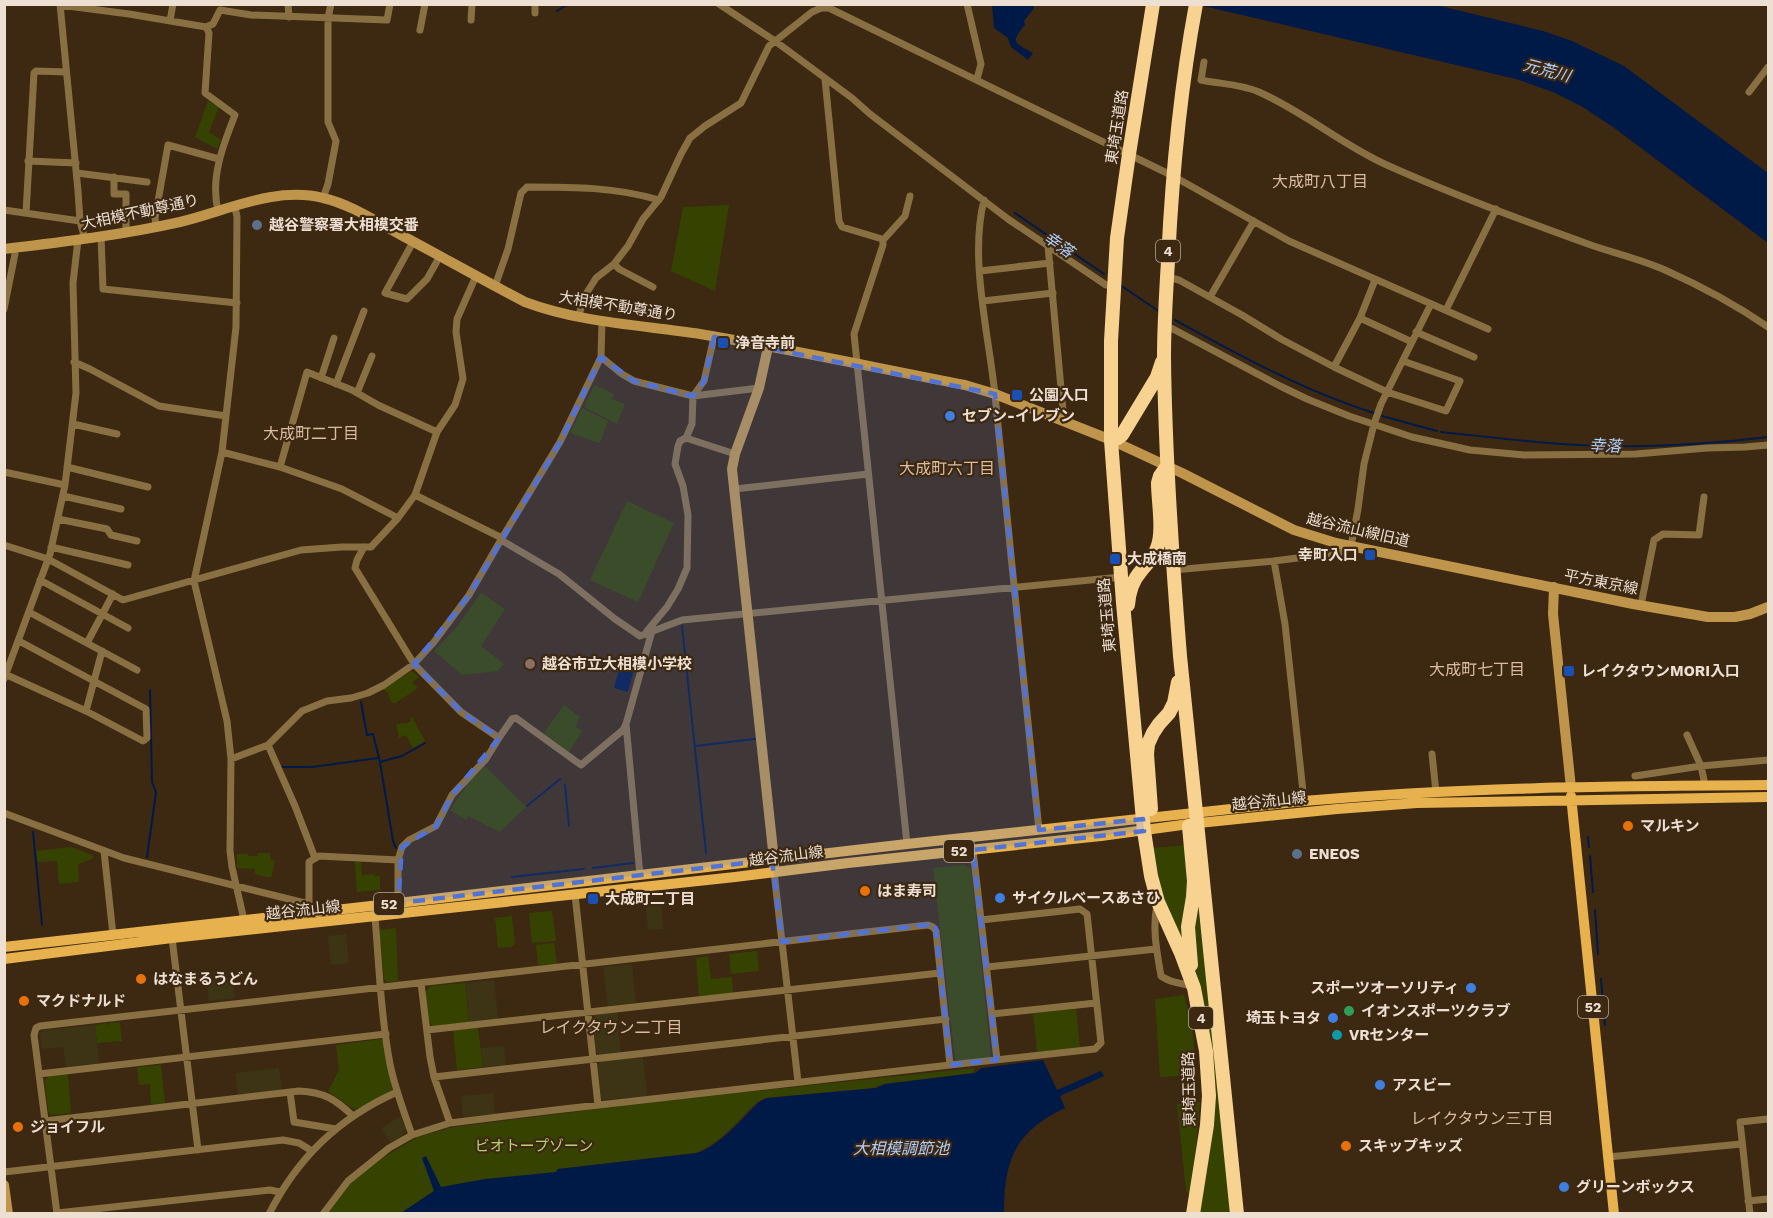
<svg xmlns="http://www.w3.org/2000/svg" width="1773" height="1218" viewBox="0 0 1773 1218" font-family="'Work Sans','Noto Sans JP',sans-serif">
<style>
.green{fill:#364300}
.sand{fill:#3c3414}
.water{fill:#001a48}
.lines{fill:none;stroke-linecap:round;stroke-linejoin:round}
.stream{stroke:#001a48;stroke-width:2}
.street{stroke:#897043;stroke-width:7}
.secondary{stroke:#be954b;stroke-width:10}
.primary{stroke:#e7b24e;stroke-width:10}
.highway{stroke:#f8d291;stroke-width:14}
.marked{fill:#5172d6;fill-opacity:0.2;stroke:#5172d6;stroke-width:4.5;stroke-dasharray:12 8;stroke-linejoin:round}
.service-dot{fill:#5c6f8a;stroke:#3d2812;stroke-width:2}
.transit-dot{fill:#1a4fb4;stroke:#3d2812;stroke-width:2}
.shop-dot{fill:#3f7fe0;stroke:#3d2812;stroke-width:2}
.education-dot{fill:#8d6e63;stroke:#3d2812;stroke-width:2}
.food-dot{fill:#e8710a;stroke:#3d2812;stroke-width:2}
.leisure-dot{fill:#2e9e5b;stroke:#3d2812;stroke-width:2}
.culture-dot{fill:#0f9aa8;stroke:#3d2812;stroke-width:2}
.labels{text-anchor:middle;stroke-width:4.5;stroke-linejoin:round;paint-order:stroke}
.shield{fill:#3d2812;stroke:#b8a898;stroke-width:1.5}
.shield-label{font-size:14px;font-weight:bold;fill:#eddfd2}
.street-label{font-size:15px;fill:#eddfd2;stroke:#3d2812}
.poi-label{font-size:15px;font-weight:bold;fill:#eddfd2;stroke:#3d2812;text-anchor:start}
.park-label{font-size:15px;fill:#b7d072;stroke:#3d2812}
.water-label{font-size:16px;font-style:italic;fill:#afcffe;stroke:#3d2812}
.neighbourhood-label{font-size:16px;fill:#d8bca2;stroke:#3d2812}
</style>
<rect width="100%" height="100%" fill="#3d2812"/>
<path class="green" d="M208 101 219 107 209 132 221 140 217 149 195 137Z
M729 205 715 291 671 271 683 207Z
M594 385 614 394 612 399 625 404 617 424 584 407Z
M582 408 608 421 600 443 570 433Z
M627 501 674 523 638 602 590 580Z
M481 593 505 609 481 646 504 664 498 671 462 675 434 651 456 628Z
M412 671 419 677 412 682 418 688 394 704 390 700 388 693 383 689Z
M564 705 580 717 575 727 582 731 569 752 544 733Z
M410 717H412L425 741 413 748 406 735 399 738 396 724 408 723V722L411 721Z
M485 766 526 807 500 832 468 816 466 820 450 810 469 782Z
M1187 845 1190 878 1186 954 1163 902 1152 848Z
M72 847 94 856 92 859 78 864 79 882 59 884 57 861 38 862 36 851Z
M258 853H270L271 860 275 861 271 878 255 874V869L237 868V854H248L249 856H257Z
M1197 855 1233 1213H1198L1209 1146 1200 999 1191 936Z
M355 862H361L362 875 374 874 375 876H380V890L357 892Z
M964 865 971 868 991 1056 990 1058 958 1061 955 1058 933 868Z
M552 911 556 941 532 943 529 913Z
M512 916 515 944 511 947 498 948 495 918Z
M396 928 398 981 387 982 384 979 379 930Z
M554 943 557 964 538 965 536 945Z
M757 951 759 971 731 974 729 954Z
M708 956 711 979 732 977 733 993 699 996 696 958Z
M465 983 469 1022 433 1026 429 1022 425 993 430 986Z
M1184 995C1192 1021 1195 1047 1196 1075L1160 1077 1155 999Z
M1076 1009 1080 1047 1037 1052 1033 1013Z
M120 1022 122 1041 97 1043 95 1025 107 1023 109 1031 108 1023Z
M478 1028 483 1067 457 1070 453 1030Z
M381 1039 384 1041 392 1086V1090L355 1110 328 1091 339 1070 336 1045Z
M161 1065 165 1103 151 1104 150 1084 139 1085 137 1067Z
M974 1068 973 1073 883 1084 874 1088 765 1098 757 1102C738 1120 720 1144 695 1153L558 1169 556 1172 434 1191 401 1213 327 1214 347 1187 359 1176 384 1157 418 1137 454 1127 662 1101Z
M68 1074 71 1113 51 1115 48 1111 45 1081 49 1075Z
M1200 1102 1196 1149 1189 1194 1186 1191 1177 1104Z"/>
<path class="sand" d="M661 900 663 929 648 930 645 901Z
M346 934 349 963 331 965 328 936Z
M632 964 636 1003 608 1006 603 967Z
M233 979 235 998 209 1001 207 981Z
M494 980 498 1019 469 1022 465 983Z
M617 1012 621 1052 600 1055 595 1051 591 1020 596 1014Z
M95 1025 99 1063 66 1067 63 1047 42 1049 40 1034 44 1030Z
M504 1046 506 1065 483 1067 481 1048Z
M643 1057 647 1096 604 1100 600 1096 597 1066 601 1061Z
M279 1068 282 1090 238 1095 235 1073Z
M493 1093 495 1114 463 1117 461 1096Z
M401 1116 406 1129 401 1137 390 1143 381 1128Z"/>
<path class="water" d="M1023 5V6L1033 5 1034 8 1024 21 1025 25C1010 43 1014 42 1033 53L1028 60 1011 47 1008 38 994 28 992 5Z
M1199 5H1436L1543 31 1572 41 1624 66 1768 173V243L1613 127 1581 106 1553 92 1516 79Z
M622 658 636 662 628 692 614 688Z
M1043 1060 1057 1090 1101 1071 1104 1076 1060 1096 1065 1108C1014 1132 1004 1161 1004 1213H401L434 1191 422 1158 426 1156 441 1187 485 1179 556 1172 558 1169 697 1153C722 1144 740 1120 759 1102L767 1098 876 1088 885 1084 975 1073 982 1068Z"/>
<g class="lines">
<path class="stream" d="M557 11 568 4
M1015 213 1104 274
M1120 285 1160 312
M1175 320C1239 355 1304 391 1374 413
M1382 416 1437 431
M1441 432C1499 438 1558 446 1616 446 1667 447 1718 443 1768 437
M682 626 706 853
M361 702 367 735 373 734 380 762 393 841 396 848
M695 746 755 739
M380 762 402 756 425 743
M282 767H312L378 758
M565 785 569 826
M527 806 560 779
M33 832 42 925
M1588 837 1589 847
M1590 856 1593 892
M147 857 156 792 152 782 150 690
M593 868 633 863
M512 877 584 869
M1595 910 1598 954
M1601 979 1605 1025"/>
<path class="street" d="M60 4 78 191 80 221 85 239
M288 4 289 17
M719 4 775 41 852 98 870 114 1008 219 1106 285H1114
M967 4 981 64 977 79
M60 5 129 14 206 27 213 24 220 10 251 15 387 20 390 4
M535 13V4
M471 20 472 4
M170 21 173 4
M206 27 209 33 205 93 235 115C223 145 210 178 218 211
M420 30 425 4
M1204 62 1201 80C1220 84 1241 84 1259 92 1305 112 1343 146 1389 166 1454 195 1521 220 1588 244 1613 253 1640 259 1665 270 1701 286 1736 305 1768 327
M825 79 839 221 842 227 882 239 885 238 905 216 910 196
M1749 92 1768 67
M28 161 76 163
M77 173 147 182
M114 177V194H126V232
M323 198 328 184 336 141 328 122V18L331 4
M984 200C969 259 989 335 995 395 1010 540 1023 685 1039 830
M235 207 237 217 236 327 226 416 222 452 194 581 227 721 231 759 230 851 232 867 244 920
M4 210 80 221
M26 213 34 73 36 71 66 72
M156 226 155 218 168 145 219 159
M101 236 103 289 237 303
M883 239V245L854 334 907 844
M413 242 385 293 407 299 427 279 440 256
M1048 246 1064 421
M614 264 619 269 653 287
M980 271 1050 263
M1167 277 1179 280 1242 315 1281 339 1334 367 1387 392 1446 411 1460 381 1403 361
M495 286 508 249 521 193 527 187C572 187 616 187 659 200
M1210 297 1254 221
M983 301 1053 293
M4 309 15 254 14 248
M1446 310 1496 209
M578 317 586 294 596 278 614 264 628 246 643 219 661 197 681 154 690 138 705 126 741 103 769 46 812 12 821 8H829L1173 176 1289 241 1488 329
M1360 318 1412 342
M1165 327 1173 329 1280 386 1307 399 1349 416 1412 437 1470 450 1524 455 1636 454 1707 448 1745 447 1768 445
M1416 332 1474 357
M601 357 622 374 634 381 693 396 759 388
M74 362 90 369 159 406 226 416
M1334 367 1360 318 1375 280
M321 378 334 338
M336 384 364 311
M357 393 372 356
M73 424 117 434
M686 438 735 454
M222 452 280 467 342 489 398 518
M67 467 148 487
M280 467 307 372 352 390 378 405 437 432
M4 472 65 485
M735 489 868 474
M415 495 502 538
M63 496 121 509
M58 519 107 529 111 535 137 541
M501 540 559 574 615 619 640 636 682 620 1121 577
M4 545 48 559 123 600 301 550 342 547H371L398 518 415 495 437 432 455 405 463 379 456 332 457 319 476 276
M51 547 128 565
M364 547 357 560 355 568 414 664 461 712 499 738 512 719 516 718 581 765 623 730 626 724 652 631
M1274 561 1285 624 1304 801
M1173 570 1274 561 1344 552 1351 546 1358 509 1364 464 1374 424 1381 404 1431 304
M40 580 128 628
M1641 605 1654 540 1663 534 1699 535 1704 497
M29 612 137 670
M647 631 667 607 678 589 687 568 688 515 683 486 675 464 678 446 680 441 686 438 692 424 693 396 704 381 714 337
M87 643 113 594
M7 675 86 711 143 741 147 738 146 709 19 641
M4 679 50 554 65 485 76 393 73 283 78 240
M86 711 102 651
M626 724 640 875
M1687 735 1701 766 1705 785
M268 745 295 806 315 858
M1432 754 1436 792
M231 759 268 745 302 711 327 701 351 698 368 693 384 685 414 664 434 642 469 595 502 538 560 442 601 357 602 321
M1635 776 1701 766 1768 760
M4 813 124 858 309 904 311 913
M973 850 997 1060
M104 851 113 935
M774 872 798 1082
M575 895 598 1105
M398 903V860L402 847 409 840 436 826 452 795 486 759 499 738
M309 904V862L319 856 398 860
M1157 905C1152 928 1157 953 1161 976 1174 985 1179 981 1192 987
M375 917C379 966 381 1016 390 1064 395 1089 404 1112 412 1135
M172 938 198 1150
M987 967 1156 949
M421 983 430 1057 434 1077 450 1123
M992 1014 1096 1003
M427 1030 940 973
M950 1065 1095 1049 1101 1043 1087 914 1080 909 981 920
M39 1074 386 1034
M434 1077 946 1019
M290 1092 294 1122 336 1129
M45 1121 299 1091C324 1092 335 1099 353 1116
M1608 1157 1741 1144
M4 1172 283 1140 299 1143 312 1151
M1748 1201 1768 1199
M57 1213 270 1190 280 1192
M57 1214 34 1035 36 1028 40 1026 928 925 933 927 936 931 950 1065 555 1110 450 1123 412 1135 389 1148 348 1181 323 1214
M269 1214C298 1157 339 1118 397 1092
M1750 1214 1740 1122 1768 1119"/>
<path class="secondary" d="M4 249C63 242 122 235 180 222 226 211 275 186 323 198 350 204 377 222 401 235 442 257 483 280 525 302 581 323 641 325 700 334 789 349 877 368 965 385L995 394 1111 440 1182 473 1294 530 1336 543 1633 604 1708 617H1735L1750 614 1768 607
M768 347 759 388 735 454 732 469 774 860V872
M1554 587 1553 614 1571 788
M4 1185 8 1214"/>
<path class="primary" d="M1571 796 1614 1214
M4 947 398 903 907 844 1304 801C1458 787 1614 786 1768 785
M4 959 172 938 735 877 848 863 1101 836 1189 824 1337 809 1417 803 1768 797"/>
<path class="highway" d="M1153 4 1129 154 1117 238 1111 341V440L1123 603 1144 831 1151 876 1158 902 1181 953 1194 988 1206 1051 1209 1096 1207 1125 1193 1214
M1196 4C1180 90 1172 175 1168 261 1166 293 1164 325 1164 357 1165 457 1172 556 1180 656L1237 1214
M1111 440 1118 438 1122 435 1157 377 1162 362
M1128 605C1129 592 1132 581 1141 571 1147 563 1154 558 1157 548 1164 532 1158 501 1158 483L1160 476 1167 466
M1151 809 1147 754 1148 744 1153 733 1159 724 1169 713 1174 703 1178 682
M1189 826 1194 881 1193 897 1188 927 1191 965"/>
</g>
<path class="marked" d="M714 337 995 394 1039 830 1143 819 1144 831 973 850 997 1060 950 1065 935 924 782 942 772 860 398 903 402 847 436 826 452 795 499 738 461 712 414 664 469 595 560 442 601 357 634 381 693 396 704 381Z"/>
<g class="service-dot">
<circle cx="257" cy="225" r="6"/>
<circle cx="1297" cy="854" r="6"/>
</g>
<g class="transit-dot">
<rect x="717" y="337" width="12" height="12" rx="3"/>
<rect x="1011" y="389" width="12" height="12" rx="3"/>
<rect x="1364" y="549" width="12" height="12" rx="3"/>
<rect x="1109" y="553" width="12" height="12" rx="3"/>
<rect x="1563" y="665" width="12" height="12" rx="3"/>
<rect x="587" y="893" width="12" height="12" rx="3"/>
</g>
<g class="shop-dot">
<circle cx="950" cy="416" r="6"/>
<circle cx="1000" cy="898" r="6"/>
<circle cx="1471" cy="988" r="6"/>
<circle cx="1333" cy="1018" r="6"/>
<circle cx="1380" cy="1085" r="6"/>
<circle cx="1564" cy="1187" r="6"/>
</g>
<circle class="education-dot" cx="530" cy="664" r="6"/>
<g class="food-dot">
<circle cx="1628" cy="826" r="6"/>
<circle cx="865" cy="891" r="6"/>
<circle cx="141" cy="979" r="6"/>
<circle cx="24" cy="1001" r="6"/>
<circle cx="18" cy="1127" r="6"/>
<circle cx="1346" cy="1146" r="6"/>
</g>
<circle class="leisure-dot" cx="1349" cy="1011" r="6"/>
<circle class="culture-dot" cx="1337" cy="1035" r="6"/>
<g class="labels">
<g class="shield">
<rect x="1156" y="240" width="24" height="22" rx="4.5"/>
<rect x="944" y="840" width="30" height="22" rx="4.5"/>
<rect x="374" y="893" width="30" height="22" rx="4.5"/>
<rect x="1578" y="996" width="30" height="22" rx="4.5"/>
<rect x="1189" y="1007" width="24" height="22" rx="4.5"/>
</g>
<g class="shield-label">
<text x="1168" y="256">4</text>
<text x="959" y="856">52</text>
<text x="389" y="909">52</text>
<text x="1593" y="1012">52</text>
<text x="1201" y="1023">4</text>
</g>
<g class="street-label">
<text transform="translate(1117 127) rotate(-81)" y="5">東埼玉道路</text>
<text transform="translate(140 212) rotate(-12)" y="5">大相模不動尊通り</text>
<text transform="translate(618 306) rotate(9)" y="5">大相模不動尊通り</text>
<text transform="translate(1358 530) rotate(13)" y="5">越谷流山線旧道</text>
<text transform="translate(1601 582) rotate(11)" y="5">平方東京線</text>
<text transform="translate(1107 615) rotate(-95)" y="5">東埼玉道路</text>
<text transform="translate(1269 801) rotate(-6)" y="5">越谷流山線</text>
<text transform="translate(786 856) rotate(-7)" y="5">越谷流山線</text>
<text transform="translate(303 910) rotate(-6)" y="5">越谷流山線</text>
<text transform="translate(1189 1089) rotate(-91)" y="5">東埼玉道路</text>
</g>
<g class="poi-label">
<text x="269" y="230">越谷警察署大相模交番</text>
<text x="735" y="348">浄音寺前</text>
<text x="1029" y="400">公園入口</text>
<text x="962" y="421">セブン-イレブン</text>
<text x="1358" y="560" text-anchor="end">幸町入口</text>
<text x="1127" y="564">大成橋南</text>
<text x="542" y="669">越谷市立大相模小学校</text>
<text x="1581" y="676">レイクタウンMORI入口</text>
<text x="1640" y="831">マルキン</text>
<text x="1309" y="859">ENEOS</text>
<text x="877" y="896">はま寿司</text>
<text x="1012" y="903">サイクルベースあさひ</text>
<text x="605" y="904">大成町二丁目</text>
<text x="153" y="984">はなまるうどん</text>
<text x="1459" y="993" text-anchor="end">スポーツオーソリティ</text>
<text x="36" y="1006">マクドナルド</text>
<text x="1361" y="1016">イオンスポーツクラブ</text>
<text x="1321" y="1023" text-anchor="end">埼玉トヨタ</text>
<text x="1349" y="1040">VRセンター</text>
<text x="1392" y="1090">アスビー</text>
<text x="30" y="1132">ジョイフル</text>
<text x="1358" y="1151">スキップキッズ</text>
<text x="1576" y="1192">グリーンボックス</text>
</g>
<g class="park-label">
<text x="534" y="1151">ビオトープゾーン</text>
</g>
<g class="water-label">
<text transform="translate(1547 70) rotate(15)" y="6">元荒川</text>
<text transform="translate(1059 244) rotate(35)" y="6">幸落</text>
<text transform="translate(1605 445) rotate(3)" y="6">幸落</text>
<text x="901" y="1154">大相模調節池</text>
</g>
<g class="neighbourhood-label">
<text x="1320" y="187">大成町八丁目</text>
<text x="311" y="439">大成町二丁目</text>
<text x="947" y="474">大成町六丁目</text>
<text x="1477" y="675">大成町七丁目</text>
<text x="611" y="1033">レイクタウン二丁目</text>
<text x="1482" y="1124">レイクタウン三丁目</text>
</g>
</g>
<rect width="1773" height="1218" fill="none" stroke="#eddfd2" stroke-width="12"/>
</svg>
